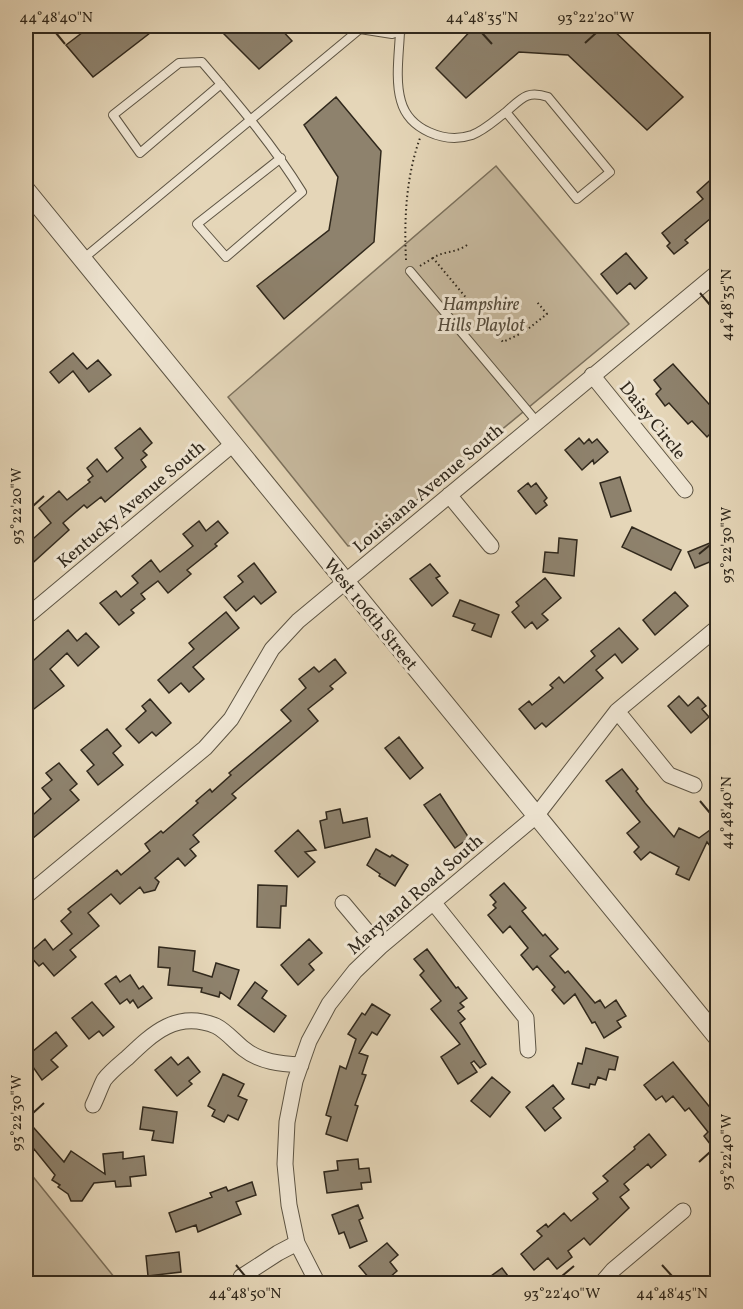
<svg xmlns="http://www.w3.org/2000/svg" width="743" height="1309" viewBox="0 0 743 1309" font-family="Vollkorn,serif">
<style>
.green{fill:#c6b89d;stroke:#7b705c;stroke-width:1.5}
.building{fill:#8e826d;stroke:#30281c;stroke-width:1.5}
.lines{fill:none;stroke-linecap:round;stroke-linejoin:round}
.service-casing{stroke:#5d5443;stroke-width:10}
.minor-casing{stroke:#5d5443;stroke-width:17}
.tertiary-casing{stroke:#5d5443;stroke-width:20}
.path{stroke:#30281c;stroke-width:2;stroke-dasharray:1.5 3;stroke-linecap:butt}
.service{stroke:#eee4d1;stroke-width:8}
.minor{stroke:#eee4d1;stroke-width:15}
.tertiary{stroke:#eee4d1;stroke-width:18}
.ticks{fill:none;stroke:#30281c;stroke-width:2}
.labels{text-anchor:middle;stroke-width:6;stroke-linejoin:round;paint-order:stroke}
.park-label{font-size:18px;font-style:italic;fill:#564c3c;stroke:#eee4d1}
.street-label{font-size:18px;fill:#30281c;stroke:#eee4d1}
.neatline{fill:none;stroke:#30281c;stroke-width:2}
.ticks-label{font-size:15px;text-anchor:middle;fill:#30281c}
</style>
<rect width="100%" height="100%" fill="#e5d6b8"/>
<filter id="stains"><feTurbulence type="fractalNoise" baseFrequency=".00333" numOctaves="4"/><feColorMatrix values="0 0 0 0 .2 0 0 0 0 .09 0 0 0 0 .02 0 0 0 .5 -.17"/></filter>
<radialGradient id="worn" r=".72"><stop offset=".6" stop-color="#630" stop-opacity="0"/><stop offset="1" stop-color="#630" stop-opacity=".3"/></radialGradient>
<path class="green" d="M496 166 629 324 364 544 348 546 228 397Z
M26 1168 119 1283H26Z"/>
<path class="building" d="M91 26H159L93 77 66 45Z
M216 26H278L292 41 259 69Z
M475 26H609L683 97 647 130 568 55 519 52 466 98 436 68Z
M336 97 381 151 374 242 284 319 257 286 329 230 338 177 304 125Z
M717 174V213L685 240 688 243 674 254 667 246 670 243 662 233 703 199 697 192Z
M626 253 647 278 635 289 630 283 617 294 601 274Z
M73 353 87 369 98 360 111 375 89 392 73 371 59 383 50 372Z
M673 364 717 413V427L707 437 692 421 688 424 669 403 665 406 656 394 661 389 654 380Z
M140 428 152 443 143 451 147 455 141 460 146 467 105 502 101 497 87 508 84 505 63 523 69 530 26 569V545L51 523 39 508 59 491 67 500 90 482 88 480 93 476 87 468 97 459 107 472 123 458 115 448Z
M579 438 584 444 589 439 592 443 597 439 608 452 594 464 593 460 582 470 565 450Z
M620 477 631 511 611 517 600 483Z
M528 483 531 487 536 483 547 498 544 501 547 505 536 514 518 491Z
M199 521 206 531 218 521 228 533 215 544 217 546 187 570 191 574 168 593 158 581 141 594 145 599 131 610 134 613 119 625 100 603 116 591 121 597 138 583 132 576 151 560 160 572 193 546 183 534Z
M632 527 681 550 671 570 622 547Z
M559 538 577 540 574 576 543 572 545 552 558 553Z
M717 540V559L695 568 688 552Z
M254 563 276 592 261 604 254 596 236 611 224 597 243 582 238 576Z
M430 564 440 576 436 578 448 593 432 606 410 579Z
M545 578 561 598 542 614 548 620 537 629 532 622 525 628 512 612 519 606 516 602Z
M675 592 688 606 655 635 643 620Z
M460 600 499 615 491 637 472 630 475 624 453 616Z
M226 612 239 628 193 667 204 679 189 692 181 683 169 693 158 680 194 649 189 643Z
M619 628 638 649 622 663 615 654 596 670 603 678 546 727 542 723 535 729 519 709 529 701 532 705 553 688 550 685 559 677 564 683 595 656 591 651Z
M68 630 77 641 86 633 99 647 78 666 67 653 50 669 64 686 26 715V667Z
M335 659 346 673 330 686 333 689 308 709 318 721 232 794 236 798 193 835 199 842 190 849 196 856 185 866 178 858 155 878 159 882 155 890 144 893 140 887 120 904 111 894 88 913 99 926 70 950 76 957 54 976 43 963 39 966 28 954 45 939 53 950 72 934 61 921 71 912 68 909 117 870 121 875 150 851 145 844 161 831 163 833 198 803 196 801 210 789 212 792 231 775 229 773 291 721 281 710 306 688 299 679 314 667 319 672Z
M679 696 688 706 698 697 706 706 702 709 709 717 691 733 668 706Z
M150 699 171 723 156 736 152 732 139 743 126 729 146 711 142 706Z
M107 729 121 746 113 753 123 765 98 785 87 771 94 765 81 750Z
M399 737 423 768 410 779 385 748Z
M59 763 77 784 70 790 79 800 26 844V821L51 799 42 788 52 780 46 773Z
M622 769 638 789 636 791 645 803 674 837 679 828 699 838 717 825V855L707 842 689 880 676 874 679 867 650 852 641 860 634 852 639 847 627 833 640 822 606 781Z
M440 794 469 838 455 848 424 805Z
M340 809 343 823 367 818 370 837 325 848 320 821 327 819 326 812Z
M298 830 316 850 305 852 315 862 298 877 275 851Z
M376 849 390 857 392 855 408 865 395 886 379 876 380 874 367 865Z
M504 883 526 908 522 911 543 936 545 934 558 949 550 956 565 973 568 971 595 1003 600 1000 605 1008 616 1000 626 1016 617 1021 621 1027 604 1038 595 1022 592 1023 575 994 564 1004 552 990 555 987 537 966 533 970 521 955 528 948 510 926 503 933 488 915 496 908 493 905 496 902 490 895Z
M258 885 287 886 286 906H281L280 928 257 927Z
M309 939 322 953 309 964 314 970 298 985 281 965Z
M159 947 195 951 193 971 212 977 216 963 239 970 230 999 220 992 219 997 201 992 202 988 168 985 170 968 158 967Z
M427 949 456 988 458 987 467 998 460 1003 464 1007 458 1011 465 1019 460 1023 486 1064 480 1068 474 1061 471 1063 477 1072 458 1084 441 1057 460 1044 431 1009 441 1001 420 975 424 971 414 959Z
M130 975 139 989 143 986 152 998 138 1008 133 1000 130 1003 127 999 120 1004 105 984 116 976 120 982Z
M255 982 267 991 262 998 286 1016 274 1032 238 1005Z
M92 1002 114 1027 103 1036 99 1031 89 1039 72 1018Z
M372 1004 390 1015 377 1035 372 1032 359 1053 368 1056 362 1074 366 1075 355 1105 358 1106 347 1141 326 1134 331 1117 326 1115 340 1066 346 1069 356 1039 348 1034 362 1013 365 1015Z
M56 1032 67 1046 51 1060 58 1067 42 1080 26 1057Z
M586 1048 618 1057 615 1070 609 1069 606 1080 598 1077 595 1085 590 1084 589 1088 572 1084 578 1063 582 1064Z
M171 1057 178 1065 188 1057 200 1072 189 1081 192 1084 177 1096 155 1070Z
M673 1062 717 1116V1153L704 1136 708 1132 689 1108 685 1111 673 1096 666 1102 662 1096 656 1100 644 1085Z
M223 1074 244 1084 238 1096 247 1100 238 1120 228 1115 224 1122 212 1116 215 1110 208 1106Z
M492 1077 510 1092 490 1117 471 1101Z
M553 1085 564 1099 553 1108 561 1118 545 1131 526 1107Z
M143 1107 177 1112 173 1143 152 1140 154 1131 140 1129Z
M26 1119 64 1162 71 1151 105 1174 103 1154 123 1152V1159L144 1156 146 1175 130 1177 131 1186 116 1187 115 1181 94 1183 82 1201H71L68 1194 58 1187 60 1185 52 1180 55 1175 34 1149 26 1156Z
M649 1134 666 1155 651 1168 648 1164 624 1184 629 1190 620 1197 629 1208 590 1245 584 1238 568 1251 572 1257 557 1269 548 1258 534 1270 521 1254 542 1236 537 1231 546 1224 548 1227 564 1213 571 1221 598 1199 593 1193 608 1181 603 1176 635 1149 634 1147Z
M358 1159 359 1169 369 1168 371 1182 361 1183 362 1189 327 1193 324 1172 338 1170 337 1161Z
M252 1182 256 1195 236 1202 241 1214 198 1232 196 1225 176 1232 169 1213 212 1197 210 1193 226 1187 228 1191Z
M358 1205 363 1218 359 1220 367 1241 350 1248 344 1232 339 1234 332 1215Z
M387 1243 398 1255 390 1262 397 1271 382 1284H374L359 1266Z
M179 1252 181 1272 148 1276 146 1256Z
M502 1268 514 1284H480Z"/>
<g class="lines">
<g class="service-casing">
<path id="service" d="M400 32C399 54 395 80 401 101 409 130 445 144 472 135 485 130 495 120 506 112L577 199 610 172 548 97C527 90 522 98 506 112
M221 84 140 153 113 115 179 63 202 62C238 104 273 145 302 192L226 257 197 224 281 158
M84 258 360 29 392 34 412 26
M410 271 537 422"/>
</g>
<g class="minor-casing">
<path id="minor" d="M592 375 685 490
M449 495 491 546
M26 617 233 444
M617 711 669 775 694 785
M26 896 205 748 231 719 272 649 298 621 718 272
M433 902 526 1018 528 1050
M343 903 380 947
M93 1105C97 1097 100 1088 104 1080 110 1072 120 1064 127 1058 153 1033 177 1010 216 1026 226 1031 235 1042 244 1049 260 1062 281 1064 301 1065
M241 1277 278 1253 297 1243
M318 1284 297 1243 289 1205 285 1164 287 1122 295 1081 309 1041 329 1004 355 971 380 947 536 816 617 711 718 627
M601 1284 613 1270 683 1211"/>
</g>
<g class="tertiary-casing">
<path id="tertiary" d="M26 190 718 1038"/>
</g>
<path class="path" d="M666 26C682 31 698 32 714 26
M467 245C456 253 443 251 433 258L503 342 524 332 547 314 537 302
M406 260C404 219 406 177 420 138
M420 266 433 258"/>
<use href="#service" class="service"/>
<use href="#minor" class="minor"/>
<use href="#tertiary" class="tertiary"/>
</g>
<path class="ticks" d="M56 33 65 44M482 33 492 44M585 43 596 33M700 293 710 305M33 506 44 496M699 554 710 545M700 801 710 813M33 1113 44 1103M699 1162 710 1152M236 1265 245 1276M662 1265 672 1276M562 1276 574 1266"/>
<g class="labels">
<g class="park-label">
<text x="481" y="310">Hampshire<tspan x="481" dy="21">Hills Playlot</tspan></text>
</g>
<g class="street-label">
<text transform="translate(653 420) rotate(51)" y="6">Daisy Circle</text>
<text transform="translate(428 488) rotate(-40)" y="6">Louisiana Avenue South</text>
<text transform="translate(131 504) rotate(-40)" y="6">Kentucky Avenue South</text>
<text transform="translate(371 614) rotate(51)" y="6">West 106th Street</text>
<text transform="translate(415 894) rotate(-41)" y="6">Maryland Road South</text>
</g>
</g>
<rect width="743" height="1309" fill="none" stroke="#e5d6b8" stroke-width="66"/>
<rect x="33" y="33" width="677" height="1243" class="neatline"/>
<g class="ticks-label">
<text x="56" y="22">44°48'40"N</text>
<text x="482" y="22">44°48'35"N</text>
<text x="596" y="22">93°22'20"W</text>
<text transform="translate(726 305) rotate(-90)" y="5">44°48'35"N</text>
<text transform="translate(16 506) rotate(-90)" y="5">93°22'20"W</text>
<text transform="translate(726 545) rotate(-90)" y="5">93°22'30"W</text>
<text transform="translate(726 813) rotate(-90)" y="5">44°48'40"N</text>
<text transform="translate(16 1113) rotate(-90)" y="5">93°22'30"W</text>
<text transform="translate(726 1152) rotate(-90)" y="5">93°22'40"W</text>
<text x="245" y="1298">44°48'50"N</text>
<text x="562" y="1298">93°22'40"W</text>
<text x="672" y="1298">44°48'45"N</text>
</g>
<rect width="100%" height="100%" filter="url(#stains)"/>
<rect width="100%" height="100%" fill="url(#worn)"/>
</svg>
